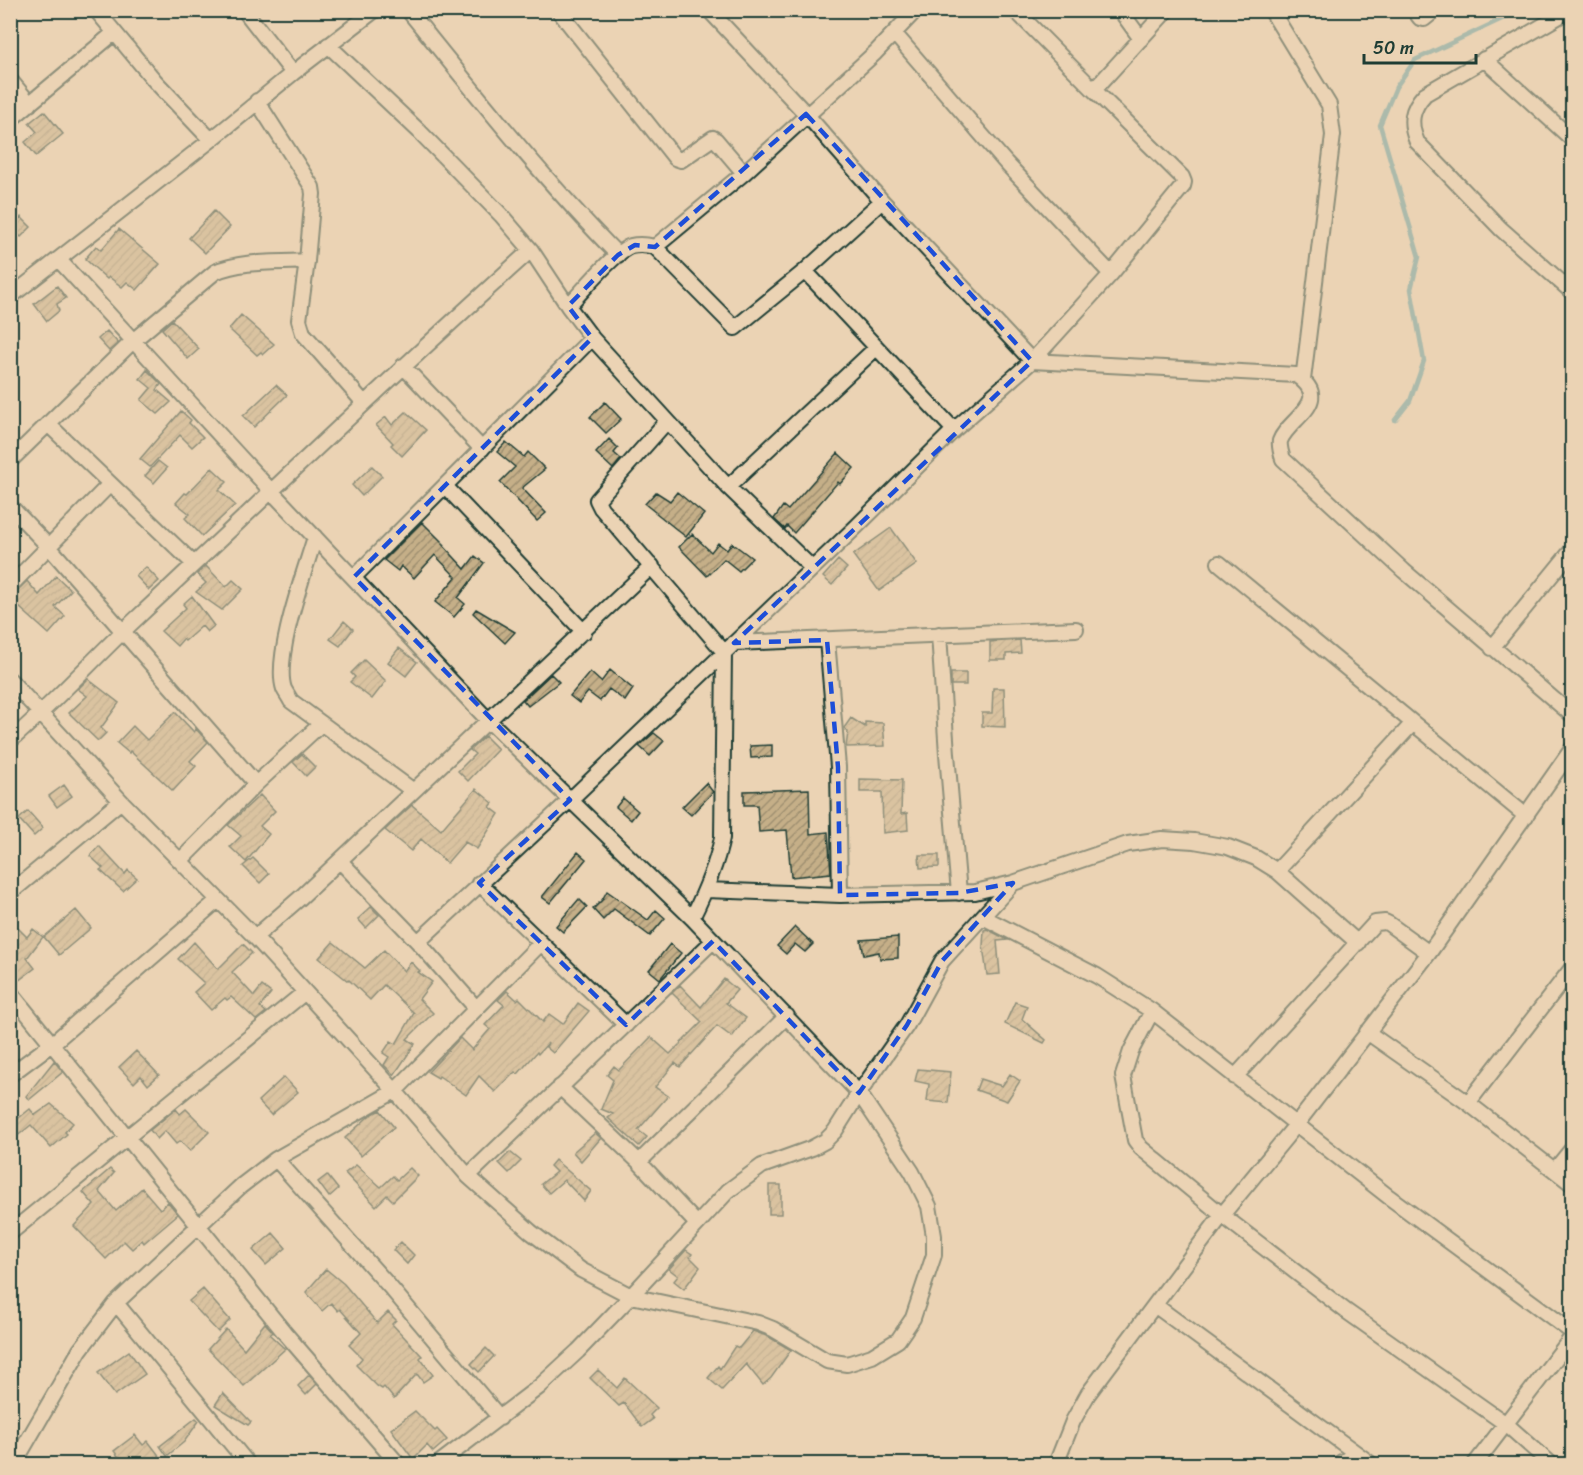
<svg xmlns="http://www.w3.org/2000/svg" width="1583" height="1475" viewBox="0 0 1583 1475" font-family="Sriracha,sans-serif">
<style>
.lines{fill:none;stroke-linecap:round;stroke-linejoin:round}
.stream{stroke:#5f9b9f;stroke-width:4.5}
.building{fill:url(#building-hatch);stroke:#1f3d34;stroke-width:1.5}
.street-casing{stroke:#1f3d34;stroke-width:18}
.street{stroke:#ebd3b4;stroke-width:14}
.marked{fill:none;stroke:#1d4ed8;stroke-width:4.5;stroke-dasharray:12 8;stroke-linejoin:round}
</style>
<defs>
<pattern id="building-hatch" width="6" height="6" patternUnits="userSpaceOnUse" patternTransform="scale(1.5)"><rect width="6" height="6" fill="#c5af88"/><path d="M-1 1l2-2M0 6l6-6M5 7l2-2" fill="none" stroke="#9f9070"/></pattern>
</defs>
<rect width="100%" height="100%" fill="#ebd3b4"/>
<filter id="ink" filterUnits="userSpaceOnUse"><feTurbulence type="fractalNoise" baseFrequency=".0167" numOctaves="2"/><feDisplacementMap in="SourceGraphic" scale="12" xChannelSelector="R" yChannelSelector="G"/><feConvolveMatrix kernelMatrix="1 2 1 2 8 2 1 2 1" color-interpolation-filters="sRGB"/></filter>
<g filter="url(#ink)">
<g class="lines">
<path class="stream" d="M1395 420 1410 401 1424 361 1411 289 1419 257 1380 125 1396 87 1415 60 1521 10"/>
</g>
<path class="building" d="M44 111 63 134 36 156 25 142 37 132 29 123Z
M214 211 230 227 205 253 189 238Z
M21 217 31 227 21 237 11 228Z
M119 229 160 264 137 290 127 282 122 287 109 277 107 279 85 259 96 246 101 250Z
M57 286 66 298 57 304 59 311 47 321 34 304Z
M241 315 274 344 263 354 261 352 257 355 229 329Z
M172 320 199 349 188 359 162 329Z
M107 331 118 343 109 351 98 339Z
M147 370 161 384 157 390 171 402 158 414 141 400 151 388 140 379Z
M276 385 287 395 254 427 243 416Z
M605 402 621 419 606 433 590 417Z
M181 411 191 420 189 423 203 437 192 447 180 435 150 467 140 459Z
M406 412 426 430 402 456 391 445 393 443 376 425 386 417 392 425Z
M609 439 618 448 614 453 621 459 613 469 596 453Z
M506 442 524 457 528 452 545 469 522 488 546 513 537 521 500 482 515 467 497 452Z
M838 453 854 468 840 484 838 482 794 533 787 526 785 529 774 519 783 506 788 510Z
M158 461 167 468 154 483 145 476Z
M372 466 382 476 362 496 352 485Z
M212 468 227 482 219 490 235 505 202 536 185 518 190 514 176 503 185 493 187 494Z
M656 492 670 501 677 492 704 514 686 537 645 504Z
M422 522 443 543 442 544 465 569 475 556 484 563 458 598 465 604 454 617 435 602 456 577 435 555 414 578 401 566 398 571 384 560Z
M891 528 917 564 879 591 853 555Z
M692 534 711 552 718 543 727 550 732 543 752 558 739 571 724 559 707 576 679 547Z
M838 560 847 568 832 585 823 577Z
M206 566 226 587 233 580 243 589 222 610 196 592 206 583 197 574Z
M146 567 159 581 149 590 136 576Z
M56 576 71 590 55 607 65 616 49 634 19 607 10 616V595L16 592 27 581 39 595Z
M192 596 214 626 207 632 202 626 185 641 183 639 177 646 161 631 186 608 183 604Z
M476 609 503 625 515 632 505 643 473 613Z
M344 621 353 629 340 646 330 639Z
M1020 640 1021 653 1006 654V660H990V642Z
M399 648 417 662 406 676 388 662Z
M364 660 386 681 372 699 350 682 355 677 351 673Z
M610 670 633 689 625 701 609 689 600 701 588 692 579 703 570 696 590 672 601 682Z
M951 673H966V685H951Z
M551 674 559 682 528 706 523 700Z
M88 679 119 703 101 728 106 733 98 741 69 713 87 696 78 689Z
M993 688H1004L1005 727 982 726V713H992Z
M175 712 194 732 196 729 208 742 190 761 196 766 173 791 130 751 129 753 117 743 133 726 147 740Z
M851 718 865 727V722L883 723 885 746 846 747 848 732 844 728Z
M654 733 664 741 650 756 639 746Z
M485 736 498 749 468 781 458 771 475 754 470 750Z
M772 745V757L751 758 750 746Z
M302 754 315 767 306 776 293 762Z
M860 779 902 780 901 814 907 813 908 830 883 833 882 792H860Z
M706 783 713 792 691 815 682 807Z
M64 785 72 796 57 807 49 796Z
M476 789 493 803 490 807 499 814 477 849 465 842 447 863 421 839 411 851 385 830 412 805 441 830Z
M809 789 810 834 828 832 831 873 791 877 787 830 759 832 757 805H744V791Z
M260 795 275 811 260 826 269 834 246 862 230 847 241 836 228 825Z
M623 798 638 811 631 820 616 807Z
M28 811 43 828 34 836 19 819Z
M99 846 125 874 128 870 137 878 123 891 100 870 103 868 90 856Z
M578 852 586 859 550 903 542 897Z
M919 855H939V867L920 868Z
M253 858 269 874 260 883 243 866Z
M607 891 648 920 656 910 665 918 650 936 614 909 603 920 593 909 602 900Z
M579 899 587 907 563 932 556 926Z
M371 907 379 915 366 928 358 919Z
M76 910 91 928 59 955 44 937Z
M10 920 27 937 33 929 43 937 27 958 35 968 18 981 10 971Z
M795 927 813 944 805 952 795 944 786 954 777 946Z
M987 929 1008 940 997 941 1000 974 987 975 983 946 984 930Z
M898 937V958L880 959 879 952 864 955 861 940Z
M194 942 218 969 243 944 252 953 232 972 254 996 262 986 271 993 260 1007 266 1012 256 1020 231 997 227 1000 225 998 211 1010 194 992 204 983 178 959Z
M333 942 365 968 384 950 404 971 411 962 420 971 418 972 432 982 419 999 433 1013 407 1039 415 1044 394 1075 384 1065 389 1057 383 1053 391 1041 396 1044 414 1013 384 985 370 1000 349 980 348 981 319 958Z
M670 944 681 953 660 979 649 970Z
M724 979 737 990 726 1003 746 1018 732 1037 717 1026 680 1067 675 1063 655 1087 668 1096 638 1130 647 1137 639 1146 608 1118 613 1114 601 1109 613 1080 607 1075 614 1066 619 1070 651 1037 670 1054 702 1022 672 993 680 985 701 1007Z
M507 991 517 1000 519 998 543 1022 549 1014 563 1024 578 1003 589 1011 553 1053 546 1047 548 1043 538 1054 537 1052 518 1074 515 1072 495 1092 479 1076 466 1095 439 1076 438 1078 428 1072 460 1038 472 1050 490 1029 485 1025 504 1005 498 1000Z
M1015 1002 1027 1006 1022 1019 1046 1040 1044 1043 1005 1024Z
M136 1051 159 1075 148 1085 141 1076 134 1083 119 1067Z
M54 1061 63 1072 30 1099 26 1096Z
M918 1069 951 1072 948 1103 927 1101 929 1084 915 1081Z
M1010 1074 1020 1081 1007 1101 976 1090 980 1079 1002 1086Z
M284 1077 298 1092 271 1115 258 1101Z
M51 1104 73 1123 65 1132 67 1134 51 1148 31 1125 10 1142V1125L30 1109 35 1115Z
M176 1109 180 1114 186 1109 209 1132 190 1151 180 1141 176 1144 165 1131 157 1139 150 1130Z
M380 1110 394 1127 361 1156 345 1138 369 1116Z
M595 1133 601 1138 581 1161 573 1152Z
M510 1152 521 1161 509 1173 499 1163Z
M555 1160 591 1191 584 1201 564 1180 549 1193 541 1184 556 1172 550 1166Z
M356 1165 381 1187 393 1176 397 1180 410 1168 418 1176 393 1201 387 1195 376 1206 345 1173Z
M110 1169 114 1173 99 1191 116 1211 142 1188 160 1209 168 1202 178 1214 144 1243 142 1240 132 1249 124 1241 106 1259 74 1226 94 1205 83 1192Z
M327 1175 338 1189 329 1197 318 1182Z
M769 1185H781V1214H769Z
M273 1233 286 1248 266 1265 253 1250Z
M401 1242 414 1255 407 1264 393 1250Z
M686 1250 692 1254 690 1257 700 1267 684 1289 674 1281 678 1276 669 1269Z
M326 1269 344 1284 377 1323 388 1312 396 1320 392 1324 422 1356 420 1358 433 1375 423 1382 417 1374 394 1399 384 1387 382 1389 377 1386 356 1365 362 1358 349 1345 361 1333 340 1309 338 1311 331 1303 322 1311 306 1292Z
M203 1289 230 1320 218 1332 189 1301Z
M265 1323 273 1332 270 1335 285 1349 244 1386 208 1349 226 1329 244 1349Z
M753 1331 769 1337 791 1350 771 1378 763 1385 746 1364 722 1390 708 1378 718 1366 720 1369 735 1346 739 1348Z
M486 1348 494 1356 479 1372 471 1364Z
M129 1351 145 1374 115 1395 98 1373Z
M598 1370 617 1388 625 1378 657 1408 650 1415 653 1419 642 1427 624 1403 619 1406 590 1378Z
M309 1375 317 1384 306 1395 298 1386Z
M223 1393 251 1422 248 1425 215 1405Z
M415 1411 435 1431 437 1429 447 1440 433 1452 427 1445 413 1459 391 1429Z
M196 1418 199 1421 184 1442 167 1456 160 1446Z
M135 1435 143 1445 148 1441 161 1458 151 1464H124L114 1451Z"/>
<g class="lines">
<g class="street-casing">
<path id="street" d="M96 10 155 81 211 140
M244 10 293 73
M408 10C476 94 542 178 618 255
M558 10 675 158 681 160 713 138 716 140 744 173
M709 10 806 114 882 201 1032 361 1296 375C1335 402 1288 418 1280 441 1279 447 1281 453 1283 459L1404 571 1572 715
M1015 10 1094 90
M1120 10 1141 39
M1271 10 1329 105 1333 135 1303 380
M1414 10 1420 18 1424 19 1435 10
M1570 10 1425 94C1411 109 1409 123 1417 142L1501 229 1572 292
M894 33 1006 163 1111 274
M328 45 419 131 501 215 531 250 568 306 592 338 728 487 812 568
M1484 59 1572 139
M10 80 30 104
M257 101 312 187 313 194 307 261 299 320 303 333 364 403
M10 120 114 33
M655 247 735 328 805 271 882 201
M805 271 954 430
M10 297 211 140 293 73 375 10
M568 306C582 292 615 251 631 246 639 244 647 245 655 247L744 173 875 53 916 10
M403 366 482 449
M667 421 597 500 601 508 724 652 722 838C716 867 705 892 692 918
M49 425 194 564
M10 461 134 340 215 272C242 260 277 263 307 261
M445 486 584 632
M728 487 876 348
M10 506 50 548 256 784
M315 537C305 571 273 657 284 689 286 693 289 697 291 701L412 790
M1219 563 1526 816
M354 577 592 338
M10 586 110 484
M939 634 947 754 959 893
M827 640 838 767 840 895
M734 643 1076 629
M1492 648 1572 550
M10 680 121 801 255 937 395 1091 468 1176 531 1232 581 1270 631 1296 758 1323 773 1329 827 1361 847 1364 872 1356 898 1340 913 1318 934 1255V1236L929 1206 912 1172 859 1093 692 918 488 720 272 492 59 260
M10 741C55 702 94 658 137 618 268 495 397 370 531 250
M180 861 256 784 321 724
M340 861 418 942 476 1008
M1277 871 1413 723
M479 883 626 1025
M706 890 840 895 975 892 1013 883 1128 844 1162 839 1194 841 1228 847 1256 858 1277 871 1358 943
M10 893 121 801
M983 917 1097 976 1152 1011 1389 1197 1572 1332
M255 937 300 898 652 566
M418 942 570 800 856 527 954 430 1032 361 1111 274 1183 186 1184 182 1182 177 1094 90 1167 10
M10 992 284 1332 398 1464
M1152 1011 1131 1051 1123 1076 1135 1140 1141 1148 1222 1215 1346 1311 1506 1424 1551 1464
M1367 1032 1468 1103 1572 1184
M10 1075 53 1043 218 900
M1235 1077 1375 923 1385 922 1389 924 1429 953
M560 1087 639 1162 787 1016
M1468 1103 1572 968
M276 1159 390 1287 500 1418
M639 1162 697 1224
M1555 1170 1572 1149
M468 1176 713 941
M10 1233 305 992
M116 1303 248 1464
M1156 1306 1371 1464
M14 1464 80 1350 116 1303 241 1186 276 1159 395 1091 540 944
M438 1464 539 1387 578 1351 631 1296 728 1191 762 1166 812 1148 825 1141 835 1131 859 1093 907 1025 942 961 1013 883
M1056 1464 1073 1421 1088 1394 1222 1215 1296 1125 1429 953 1572 749
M1338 1464 1356 1454
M1475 1464 1572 1337"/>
</g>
<use href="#street" class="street"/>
</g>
</g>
<path d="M0 0H1583V1475H0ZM806 114 1032 361 734 643 827 640 838 767 840 895 959 893 1013 883 942 961 907 1025 859 1093 713 941 626 1025 479 883 570 800 354 577 592 338 568 306 618 255 635 245 655 247Z" fill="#ebd3b4" fill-opacity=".55" fill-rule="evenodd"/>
<path class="marked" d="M806 114 1032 361 734 643 827 640 838 767 840 895 959 893 1013 883 942 961 907 1025 859 1093 713 941 626 1025 479 883 570 800 354 577 592 338 568 306 618 255 635 245 655 247Z"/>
<rect width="1583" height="1475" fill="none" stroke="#ebd3b4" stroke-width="36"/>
<rect x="18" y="18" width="1547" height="1439" fill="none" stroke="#1f3d34" stroke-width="2" filter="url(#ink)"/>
<path d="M1364 54v9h112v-9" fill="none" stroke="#1f3d34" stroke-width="3"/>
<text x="1373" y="54" font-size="18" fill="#1f3d34" stroke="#ebd3b4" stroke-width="4.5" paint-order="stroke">50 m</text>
</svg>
